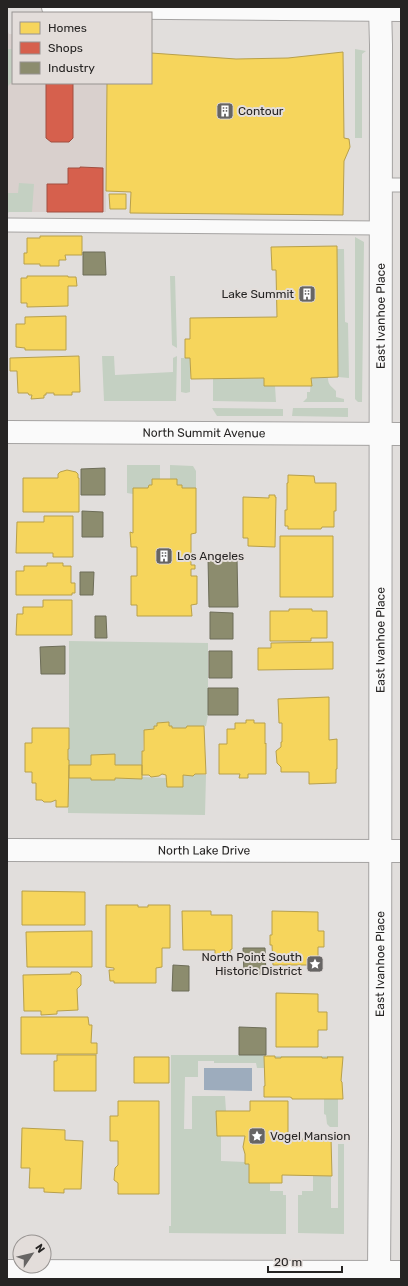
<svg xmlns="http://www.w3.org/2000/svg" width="408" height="1286" viewBox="0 0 408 1286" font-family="Rubik,sans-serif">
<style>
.built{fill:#d9d0cd}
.green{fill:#c4d0c2}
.water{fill:#9dacbd}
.homes{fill:#f6d55c;stroke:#b8a04b}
.shops{fill:#d6604d;stroke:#a14e40}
.industry{fill:#8c8c6e;stroke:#6d6d58}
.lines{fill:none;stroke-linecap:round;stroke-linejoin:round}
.service-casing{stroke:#a5a3a2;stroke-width:15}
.minor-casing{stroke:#a5a3a2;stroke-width:24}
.secondary-casing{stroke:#a5a3a2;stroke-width:24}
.service{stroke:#fafafa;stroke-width:13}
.minor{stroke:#fafafa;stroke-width:22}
.secondary{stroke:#fafafa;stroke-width:22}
.labels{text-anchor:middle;stroke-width:4;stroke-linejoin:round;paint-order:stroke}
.poi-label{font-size:12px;fill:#262423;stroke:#e3ddda;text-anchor:start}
.street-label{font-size:12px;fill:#262423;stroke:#e3ddda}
</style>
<rect width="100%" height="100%" fill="#e1dedc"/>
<path class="built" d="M7 30 9 34H13V83H107L106 212H9L7 213Z"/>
<path class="green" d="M7 49H13V81L7 87Z
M355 49 366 51 362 54V138H355Z
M7 183H8V193H18L19 183 34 184 32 212H9L7 213Z
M355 237 364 242 362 402H358L355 399Z
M337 249H344L345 322 348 323 349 378 338 377Z
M170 276H175L177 348 172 345Z
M102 356H114L115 375 173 372V358L177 356 176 401H104Z
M181 358H190V392L186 393 181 392Z
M213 378H264V386H275L276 402 213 401Z
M311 378H328C328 385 331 386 336 391V397L344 399V402H303L307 398V392H310Z
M212 408 283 409V416H217Z
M293 408H348V417L292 416Z
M127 465H160V479H152V485H149L148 488H133V494L127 493Z
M170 465 193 466 196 471V488H182L177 485V479H170Z
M69 641 208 643V715L206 726H187L186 728H172V726H169V722L158 723 157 726H154V729L144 730 142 765H115V754L91 755V765H69V761L68 760 69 728Z
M195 774 206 775 205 815 68 813V781L69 778H91V780H115V778L142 779V777L167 778V787H183V775L193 776Z
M171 1055H263L264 1056H344V1057H328V1058H322L321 1057H281V1058H275V1056H264V1068H257L256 1063H214V1061H198V1077H185L184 1129H192V1096H225L226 1111H216L217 1135 221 1136V1161L245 1162V1164H249V1183H270V1191H283V1195H286V1234L169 1233V1226H171Z
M324 1099H338V1127H330L327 1124 326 1115 324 1114Z
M338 1144H344V1234L298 1233V1195H302V1191H313V1176H331V1208H338Z"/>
<path class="water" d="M204 1068H252V1091L204 1090Z"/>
<path class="homes" d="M343 52 344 138 349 139 350 147 344 161 343 215 130 213 131 192 106 191 107 83H151V53L236 59 288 58Z
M109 194H126V209H110Z
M40 236H82V255H65L66 260H59V266H40V264H24V253H27V238H40Z
M337 246 338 377 311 378 312 386H264V378L191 379 190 358H185V339H190V318L277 317 276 270H272L271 247Z
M27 276H68V277H76L77 286H68V306L27 307V303H21V278H27Z
M66 316V350H25V348L16 347V324H25V317Z
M79 356 80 392H72V395H54V393H46V395H44V398L31 399 32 395H29L28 393H18L17 371H10V358Z
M67 470 76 472 78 474V478H79V512H23V478H58V474L60 472Z
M288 475 314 476 315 483H336V511H334V527H322L321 529H288V526H285V510H287V483H288Z
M152 479H177V485H182V488H196V533L191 534V565H195V569H191V576H197V604L191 605 192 616H137V605H131V576H137V547H131L130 532 133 533V488H148L149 485H152Z
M269 495H275V497H276L275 547 248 546V538H243V497L269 498Z
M44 516H73V557H53V553H16L17 522H44Z
M280 536H333V597H280Z
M47 563H63V566H71V583H75V593H72V595H16V571H24V566H47Z
M43 600H72V635H16L17 614H23V607H43Z
M289 609H312V611H327V638H311V641H270V611H289Z
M333 642V669L258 670V648H271V643Z
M329 697V740L337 739V769H336V783L309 784V772H281V767L277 763 276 751 281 747V742H282V723H279L278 699Z
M246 720H254V723H265V744L266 743V774H248V778H239L240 774H219V744H227V729H235V723H246Z
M169 722V726H172V728H186L187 726H204L206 774H195L193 776 183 775V787H167L166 775 162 774 159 776 151 777 149 775H142V751H144V730L154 729V726H157V723Z
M32 728H69V749H68V760H69V765L68 807H56V800L51 802H44L42 800H36V783H32V772H25V743H32Z
M115 754V765H142V779L115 778V780H91V778H69V765H91V755Z
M22 891 85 892V925H22Z
M106 905H138V907H148V905H170V948H162V967L156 968V983H114V981H110L109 970H114V968L106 967Z
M182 911H211V915H232V949L230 950V959H215V950H183Z
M272 911 318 912V931H324V947H318V965H273L272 945H270V935H272Z
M92 931V967H27L26 932Z
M71 972H78L81 975V985L77 989 78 1010 57 1011V1014L41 1015V1011H24L23 975 71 974Z
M276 993 318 994V1012H327V1030H318V1047H276Z
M21 1017H88L89 1025H92L91 1043H97V1054H21Z
M57 1055H96V1091H54V1061H57Z
M264 1056H275V1058H281V1057H322V1058H328L327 1057H343L341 1081 342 1082 343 1099H292V1098L290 1097H264V1086H265Z
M134 1057H169V1083H134Z
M118 1101H159V1194H118V1183L114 1180 115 1168 118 1165V1141H110V1116H118Z
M250 1101H288V1140H304L303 1138H331L332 1176 282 1175V1183H249V1164H245V1154L243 1147 245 1136H217L216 1111H250Z
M22 1128 65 1130V1140L83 1141 81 1189H64V1193L44 1192V1188H29L30 1168H21Z"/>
<path class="shops" d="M46 83H73V138L69 142H51L46 138Z
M80 167 103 168V212H47V184H68V168H80Z"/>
<path class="industry" d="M83 252H105L106 275H83Z
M105 468V495H81V469Z
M82 511 103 512V537H82Z
M208 558H237L238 607H209Z
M80 572H94L93 595H80Z
M210 612 233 613V639H210Z
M95 616H106L107 638H95Z
M65 646V674H41L40 647Z
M209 651H232V678H209Z
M208 688H238V715H208Z
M243 948H265L266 974H244Z
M173 965 189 966V991H172Z
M239 1027 266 1028V1055H239Z"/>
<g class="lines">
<g class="service-casing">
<path id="service" d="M381 185H401
M7 225 381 228"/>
</g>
<g class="minor-casing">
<g id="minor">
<path id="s1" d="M7 432 401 434"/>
<path id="s2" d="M7 850 401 851"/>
<path d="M7 1271 401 1272"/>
<path id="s3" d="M379 1272 380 1134 381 45 380 7"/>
</g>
</g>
<g class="secondary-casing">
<path id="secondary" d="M53 7 401 10"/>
</g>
<use href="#service" class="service"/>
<use href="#minor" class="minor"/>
<use href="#secondary" class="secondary"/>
</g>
<defs>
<g id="building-square" transform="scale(0.9)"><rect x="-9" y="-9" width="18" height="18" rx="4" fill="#676564" stroke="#e3ddda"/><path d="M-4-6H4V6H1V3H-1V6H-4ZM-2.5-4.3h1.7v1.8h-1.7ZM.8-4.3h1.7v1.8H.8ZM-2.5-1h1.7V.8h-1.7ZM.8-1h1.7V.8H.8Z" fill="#fff"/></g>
<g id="sight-square" transform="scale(0.9)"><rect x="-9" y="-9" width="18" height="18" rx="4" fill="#676564" stroke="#e3ddda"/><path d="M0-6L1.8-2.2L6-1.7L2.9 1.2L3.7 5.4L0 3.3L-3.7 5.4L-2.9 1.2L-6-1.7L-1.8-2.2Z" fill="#fff"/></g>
</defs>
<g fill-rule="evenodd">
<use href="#building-square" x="225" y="111"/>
<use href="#building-square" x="307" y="294"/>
<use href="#building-square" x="164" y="556"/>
<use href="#sight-square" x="315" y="964"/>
<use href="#sight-square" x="257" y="1136"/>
</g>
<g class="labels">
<g class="poi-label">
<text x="238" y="115">Contour</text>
<text x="294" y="298" text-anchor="end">Lake Summit</text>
<text x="177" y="560">Los Angeles</text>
<text x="302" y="961" text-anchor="end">North Point South<tspan x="302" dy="14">Historic District</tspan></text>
<text x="270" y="1140">Vogel Mansion</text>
</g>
<g class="street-label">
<text dy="4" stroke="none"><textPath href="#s3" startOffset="956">East Ivanhoe Place</textPath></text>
<text dy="4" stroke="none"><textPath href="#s1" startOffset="197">North Summit Avenue</textPath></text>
<text dy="4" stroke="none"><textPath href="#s3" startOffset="632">East Ivanhoe Place</textPath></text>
<text dy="4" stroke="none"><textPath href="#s2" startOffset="197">North Lake Drive</textPath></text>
<text dy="4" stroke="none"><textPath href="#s3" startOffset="308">East Ivanhoe Place</textPath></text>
</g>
</g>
<rect width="408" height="1286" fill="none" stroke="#262423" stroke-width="16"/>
<rect x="12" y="12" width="140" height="72" fill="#e3ddda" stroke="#979391"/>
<rect x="20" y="22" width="20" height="12" fill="#f6d55c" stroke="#979391"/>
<text x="48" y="32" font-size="12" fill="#262423">Homes</text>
<rect x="20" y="42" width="20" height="12" fill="#d6604d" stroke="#979391"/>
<text x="48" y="52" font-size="12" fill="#262423">Shops</text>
<rect x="20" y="62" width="20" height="12" fill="#8c8c6e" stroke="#979391"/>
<text x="48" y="72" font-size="12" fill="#262423">Industry</text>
<g transform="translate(32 1254) rotate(55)"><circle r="19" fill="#e3ddda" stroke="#979391"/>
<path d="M0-3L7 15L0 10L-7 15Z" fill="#676564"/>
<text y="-6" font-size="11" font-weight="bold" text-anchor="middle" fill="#262423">N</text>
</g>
<path d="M268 1266v6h74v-6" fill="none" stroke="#262423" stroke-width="2"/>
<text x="274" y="1266" font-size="12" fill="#262423" stroke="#e3ddda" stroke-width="3" paint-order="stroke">20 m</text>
</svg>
